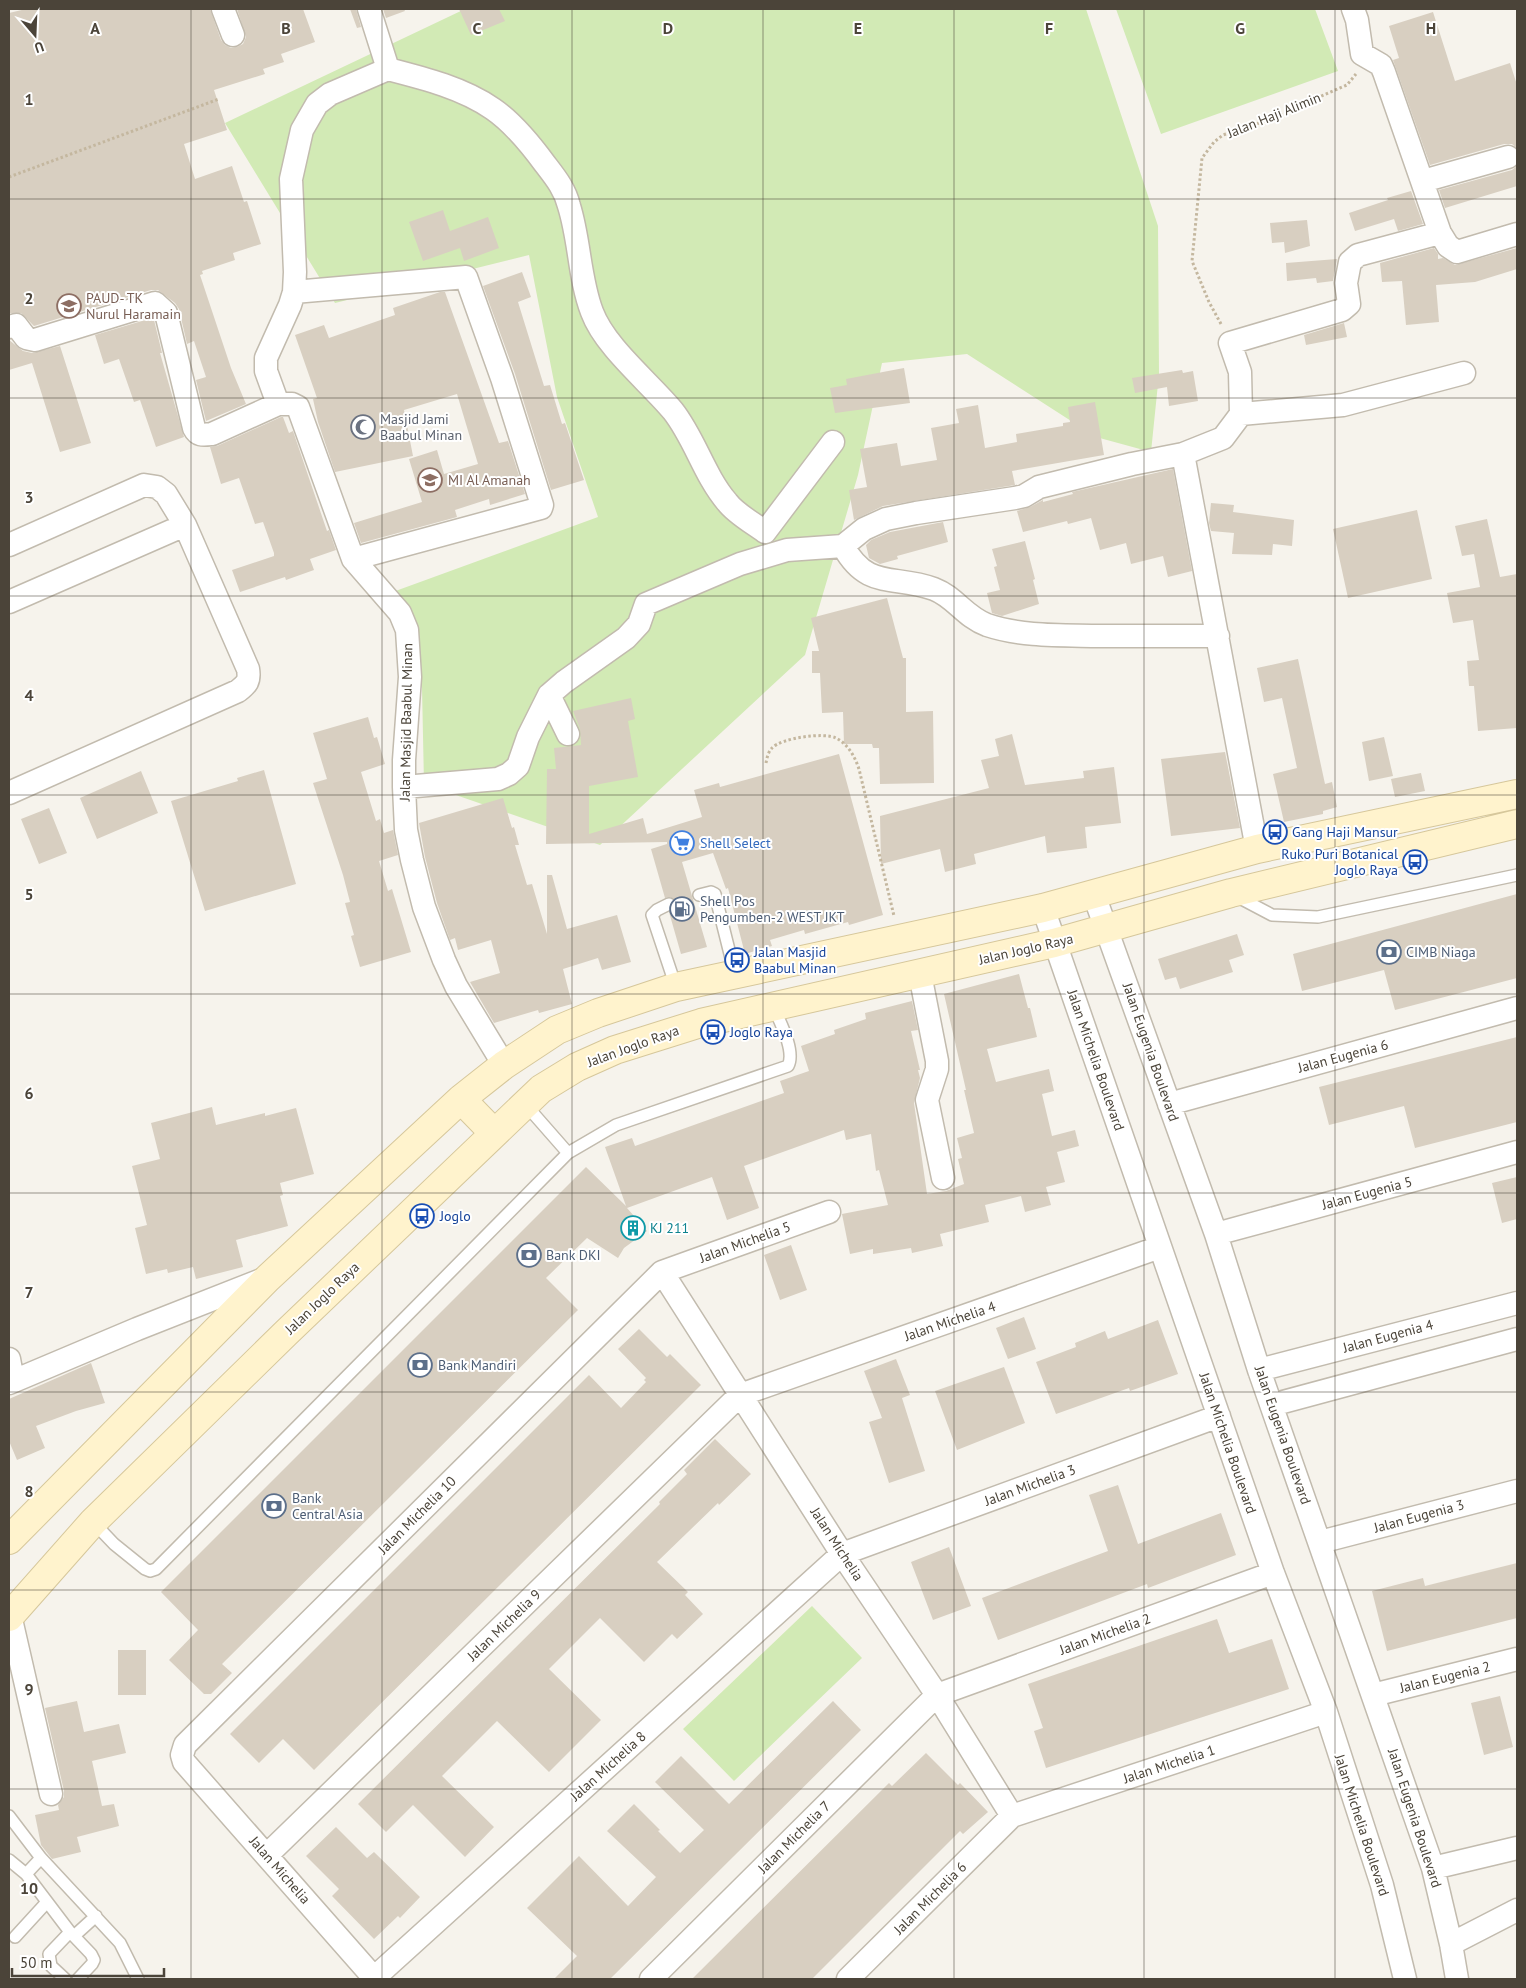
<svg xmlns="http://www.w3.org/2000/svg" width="1526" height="1988" viewBox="0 0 1526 1988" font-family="'PT Sans',sans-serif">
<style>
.green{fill:#d2eab5}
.building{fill:#d8cfc1}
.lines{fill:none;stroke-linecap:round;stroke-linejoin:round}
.service-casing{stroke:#c2bbae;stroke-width:14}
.minor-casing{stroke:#c2bbae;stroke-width:25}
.secondary-casing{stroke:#d6c79b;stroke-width:30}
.path{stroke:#c4b79f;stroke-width:3;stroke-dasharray:2.5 2.5;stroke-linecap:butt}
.service{stroke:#fff;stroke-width:11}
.minor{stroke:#fff;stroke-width:22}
.secondary{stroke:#fff3cd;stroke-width:28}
.grid{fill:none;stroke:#4b4439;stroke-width:1;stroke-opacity:0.55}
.labels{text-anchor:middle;stroke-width:4;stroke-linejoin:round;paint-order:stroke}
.street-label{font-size:14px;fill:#4b4439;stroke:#fff}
.education-label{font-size:14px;fill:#785e54;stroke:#fff;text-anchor:start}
.worship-label{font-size:14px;fill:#5b616d;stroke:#fff;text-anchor:start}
.transit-label{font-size:14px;fill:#164399;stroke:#fff;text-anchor:start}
.shop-label{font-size:14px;fill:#366cbe;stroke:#fff;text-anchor:start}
.service-label{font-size:14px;fill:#4e5e75;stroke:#fff;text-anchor:start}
.culture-label{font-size:14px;fill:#0d838f;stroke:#fff;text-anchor:start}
.grid-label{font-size:16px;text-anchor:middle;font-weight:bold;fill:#4b4439;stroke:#fff;stroke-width:4;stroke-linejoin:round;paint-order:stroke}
</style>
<rect width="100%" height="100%" fill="#f6f3ec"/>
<path class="green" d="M465 9H1086L1158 226 1159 374 1151 452 1096 437 967 354 882 363 858 475 805 655 600 845 424 784 422 688 379 597 598 517 557 397 529 255 335 303 225 123Z
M1116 9H1315L1338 71 1161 134Z
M812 1606 862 1658 734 1781 683 1729Z"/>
<path class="building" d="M26 9H210L221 40 225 45 231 48 237 47 243 44 246 37 237 9H303L315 42 281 54 284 62 263 69 265 74 214 90 227 130 184 144 195 179 232 166 244 202 247 201 261 244 233 253 235 260 202 271 203 274 200 275 231 368 246 404 206 421 196 380 206 377 194 341 187 344 179 309 175 303 158 290H151L34 326 21 313H9V13Z
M350 9H356L361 27 357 28Z
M383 9H404L405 11 386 18Z
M459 9H499L505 21 471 35Z
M1433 12 1455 81 1510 63 1517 85V148L1512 144H1504L1430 165 1393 60 1399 58 1389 26Z
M1517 166V186L1445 208 1439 190 1512 170Z
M1411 191 1423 224 1398 231 1394 219 1355 231 1349 213 1388 200 1387 198Z
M443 210 450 231 488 217 499 248 464 261 460 248 423 261 409 222Z
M1307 220 1310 246 1285 253 1284 242 1272 243 1270 223Z
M1434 248 1438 254V259L1443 258 1455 265 1517 248V269L1475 282 1436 285 1439 322 1406 325 1402 281 1382 282 1380 263Z
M1337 259 1333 281 1317 283 1316 278 1287 281 1286 263Z
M522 272 531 297 518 302 544 386 550 385 562 424 565 423 584 480 551 490 515 374 483 286Z
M440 292H445L499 443 508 441 525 494 490 505 489 499 455 510 457 517 361 543 354 523 422 502 409 459 437 450 444 474 478 464 457 394 404 410 413 456 335 472 318 422 313 399 317 398 295 335 324 325 329 338 395 315 393 308Z
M152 318 154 320 162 353H160L184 437 156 447 140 400 134 402 119 359 104 364 95 335Z
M1344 323 1347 337 1306 345 1304 335Z
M9 340 23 351 32 353 60 346 91 443 60 452 32 363 9 370Z
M904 368 910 403 835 413 830 388 847 385 846 379Z
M1182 370 1183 373 1193 371 1198 401 1169 406 1167 387 1135 393 1132 378Z
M1095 402 1104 455 1012 471 1015 485 883 506 854 520 849 490 867 487 860 449 897 443 901 466 937 460 931 428 959 423 956 409 978 405 985 448 1017 442 1016 434 1063 426V423L1070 422 1068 407Z
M281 417H283L289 433 293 431 327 531 329 530 336 550 310 559 314 570 286 580 285 577 240 592 232 570 274 556V553L263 522 255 524 239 478 221 484 210 447 217 446Z
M1173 469 1192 571 1168 577 1163 556 1131 564 1126 543 1100 550 1091 518 1068 524 1067 521 1023 532 1017 511 1030 507 1043 500V502L1073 494 1072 492Z
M1211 503 1234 505 1233 512 1294 520 1292 546 1273 544 1272 555 1232 554 1234 533 1211 531 1209 523Z
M1417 510 1432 579 1348 598 1333 529Z
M1487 519 1500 577 1517 574V728L1478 731 1474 686H1469L1467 661 1479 660 1473 620 1453 623 1447 593 1480 587 1474 554 1462 556 1455 526Z
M943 522 948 542 897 556 898 559 880 564 869 558 866 545 871 540 890 532Z
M1025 541 1035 579 1033 580 1039 604 1002 616 992 613 987 593 1000 590 994 567 997 566 992 549Z
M887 598 903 658H906V712L933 711 934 783 880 784 879 748H873L872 744H844L843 712 822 713 820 673H812V651H819L811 618Z
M1298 659 1325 784 1332 782 1337 807 1323 811V814L1284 822 1273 774 1297 768 1282 698 1264 702 1257 668Z
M631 698 635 719 628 721 638 777 589 786V834L643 818 647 834 702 817 694 790 719 783 720 787 839 754 883 915 849 925 848 922 805 934 804 930 770 940 772 946 745 954 728 888 726 889 713 853 682 862 707 947 681 954 669 912 675 908 676 901 670 897 665 898 651 849 667 844V842L546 844 547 769H556L554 748 581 745 580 729 573 711Z
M368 717 374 738 377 737 385 764 361 772 376 821 380 819 384 833 393 830 398 855 379 861 388 891 392 889 411 952 360 967 351 936 354 935 345 903 350 902 343 875 313 783 327 779 313 733Z
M1012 734 1025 785 1084 778 1083 771 1114 767 1121 823 1085 827 1087 848 1047 853 1045 836 974 854 976 864 945 872 940 849 881 864 880 816 989 788 981 760 999 756 995 739Z
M1384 737 1393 776 1369 781 1362 742Z
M1225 752 1240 828 1171 836 1161 759Z
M264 770 296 884 205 911 171 801 238 781 237 778Z
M141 771 158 813 97 839 80 798Z
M1421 773 1425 791 1395 797 1391 779Z
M503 798 512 828 514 827 519 845H515L527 885 532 884 547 934V875H552L567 929 617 915 631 962 602 970 598 958 563 969 572 1004 539 1013 538 1010 494 1023 470 982 500 973 491 940 458 950 455 938 450 940 437 903 425 857 419 823Z
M49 808 67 853 39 864 21 819Z
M1517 894V978L1395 1010 1384 970 1302 991 1293 954Z
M1237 934 1244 955 1229 960 1233 972 1180 989 1176 977 1165 980 1158 959Z
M1019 974 1028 1008H1030L1037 1037 987 1049 996 1082 1049 1069 1054 1091 1042 1094 1052 1136 1075 1130 1079 1146 1057 1152 1065 1182 1046 1187 1051 1205 1025 1212 1021 1196 985 1205 989 1222 940 1234 943 1246 912 1253 911 1248 873 1254V1249L850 1254 842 1214 888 1205 879 1170 876 1171 871 1134 846 1140 844 1130 744 1166 759 1208 727 1220 712 1177 627 1208 647 1231 624 1248 618 1258 587 1238 546 1278 578 1310 222 1664 232 1673 211 1694H204L169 1660 198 1630 161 1592 586 1167 626 1206 605 1147 632 1138 635 1146 784 1093 780 1081 809 1071 801 1046 835 1034 834 1030 866 1019 865 1013 912 1001 918 1030 911 1031 920 1070H918L920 1078 914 1103 927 1194 946 1191 964 1184 958 1159 962 1158 957 1138 974 1133 964 1090H966L944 994Z
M1517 1037V1122L1415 1148 1404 1106 1329 1125 1319 1087Z
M212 1107 216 1125 265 1113V1116L296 1108 314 1174 280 1183 283 1195 280 1196 288 1226 236 1240 243 1267 196 1279 193 1267 168 1273 167 1269 146 1274 135 1228 147 1225 132 1166 160 1159 151 1123Z
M1517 1177V1219L1502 1223 1492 1183Z
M791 1245 807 1290 780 1300 764 1255Z
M1024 1317 1036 1349 1008 1359 996 1328Z
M1158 1320 1178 1374 1130 1391 1129 1388 1056 1414 1036 1362 1076 1347 1075 1343 1105 1331 1108 1339Z
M639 1329 667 1357 670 1354 701 1385 314 1770 283 1739 259 1763 230 1734 589 1375 621 1408 646 1382 644 1380 646 1378 618 1349Z
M896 1359 910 1395 902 1398 925 1471 889 1483 869 1422 882 1418 864 1371Z
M91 1363 105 1403 76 1411 36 1426 45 1448 17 1460 9 1441V1399Z
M1004 1367 1025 1423 957 1450 935 1391Z
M715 1439 751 1474 719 1505 718 1503 657 1562 688 1592 685 1595 703 1614 677 1639 672 1634 644 1662 600 1618 549 1669 601 1720 549 1772 497 1721 442 1776 494 1827 465 1857 413 1805 386 1832 358 1804 660 1504 659 1502 687 1474 684 1470Z
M1118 1485 1138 1544 1221 1513 1236 1555 1148 1588 1147 1584 998 1640 982 1598 1108 1551 1089 1495Z
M949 1547 971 1606 933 1620 911 1562Z
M1517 1563V1618L1387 1651 1372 1591 1423 1578 1425 1586Z
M1217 1619 1229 1653 1272 1639 1289 1689 1046 1768 1034 1731 1043 1728 1028 1684Z
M118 1650H146V1695H118Z
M1500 1696 1513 1747 1484 1755 1471 1703Z
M77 1701 84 1732 119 1724 126 1753 92 1761 102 1806 114 1804 119 1826 77 1837 81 1852 52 1859 41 1845 35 1815 59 1810 58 1805 64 1797V1791L45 1708Z
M833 1701 861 1730 610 1979H554L577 1956 527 1908 579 1856 628 1906 656 1877 607 1831 634 1804 660 1830 658 1831 680 1853 704 1830 655 1782 681 1756 729 1804Z
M926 1753 958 1785 960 1783 988 1812 963 1834 960 1831 812 1979H692L889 1783 892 1786Z
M336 1827 367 1858 374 1852 420 1897 400 1918 398 1916 374 1939 332 1896 339 1889 306 1856Z"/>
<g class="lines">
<g class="service-casing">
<path id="service" d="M699 895 711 892 715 894 735 974
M1236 896 1272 915 1318 917 1517 875
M669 904 657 910 652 915 676 987
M525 1104 568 1153
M93 1522 114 1544 145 1569 150 1571 156 1569 568 1153 616 1125 788 1066C796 1051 779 1020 773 1006
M9 1816 41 1858 120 1943 138 1979
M9 1860 26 1874 41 1858
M26 1874 70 1932 91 1954 94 1960 92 1964 78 1979
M74 1936 96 1916
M15 1937 47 1902
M65 1979 51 1966 49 1954 70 1932"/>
</g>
<g class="minor-casing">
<path id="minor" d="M223 9 233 35
M369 9 388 69
M1353 9 1357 20 1362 54 1381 65 1384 72 1440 233
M1423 181 1508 157
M294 292 466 277 502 378 542 505 541 508 353 559
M9 327 16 325 26 338 35 340 155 303 166 313 194 428C198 436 203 435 212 434L278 404H292L298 407 353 559 400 613 407 630 410 677 404 760V787L406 830 412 860 424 907 444 960 456 986 504 1065
M278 404 266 371V358L290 305 294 292 295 272 291 179 302 130 317 104 330 94 388 69C423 78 463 88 493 109 512 122 531 145 545 164 555 177 565 189 569 206 580 241 579 278 592 312 605 347 649 382 673 411 695 439 704 475 727 502 736 514 753 523 765 532L833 442
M1241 414 1343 405 1464 373
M1183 454 1257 849
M9 545 144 485 157 487 166 494 185 525 248 669C250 681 247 684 238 691L9 793
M843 546C868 591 893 574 934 589 955 597 965 617 987 625 1023 637 1063 635 1100 636 1139 636 1179 636 1218 636
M9 602 185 525
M549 695 568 734
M404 787 498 779 509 774 518 766 528 737 549 695 564 682 626 638 639 624 646 604 740 564 787 550 843 546 864 529 886 519 916 513 1015 498 1024 496 1039 487 1132 464 1183 454 1223 438 1241 414 1240 372 1230 343 1342 310 1349 304 1346 283 1350 262 1358 255 1440 233 1448 246 1457 252 1517 234
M1094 895 1216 1234 1259 1370 1433 1868 1451 1944 1457 1979
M1043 908 1273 1573 1326 1712 1382 1885 1405 1979
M920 974 937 1061V1069L927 1100 943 1178
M1169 1104 1517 1008
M1216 1234 1517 1152
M662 1272 842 1554 937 1695 1012 1816
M9 1359 13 1381
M1259 1370 1517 1303
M9 1383 137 1329 264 1279
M1272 1405 1517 1339
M1320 1542 1517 1491
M10 1615 51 1794
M1373 1695 1517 1659
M267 1855 740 1395 1160 1247
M1433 1868 1517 1848
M1451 1944 1517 1910
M374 1978 842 1554 1219 1416
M375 1979 184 1762 182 1755 185 1745 662 1272 829 1212
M651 1979 937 1695 1273 1573
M848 1979 1012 1816 1326 1712"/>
</g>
<g class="secondary-casing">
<path id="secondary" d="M461 1099 494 1133
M9 1540 268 1278 461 1099 504 1065 557 1030 598 1013 676 987 1043 908 1257 849 1517 794
M9 1617 93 1522 286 1333 541 1089 577 1067 615 1050 701 1023 1054 943 1231 893 1517 824"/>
</g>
<path class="path" d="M9 177 219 99
M1221 324 1209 302 1192 261 1202 158 1214 142 1223 135 1259 123 1347 85 1356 74
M766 763C767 758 768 752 772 748 781 738 824 732 836 738 848 744 855 757 859 769L894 916"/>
<use href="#service" class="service"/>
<use href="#minor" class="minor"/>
<use href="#secondary" class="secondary"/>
</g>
<path class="grid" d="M191 9V1979M382 9V1979M572 9V1979M763 9V1979M954 9V1979M1144 9V1979M1335 9V1979M9 199H1517M9 398H1517M9 596H1517M9 795H1517M9 994H1517M9 1193H1517M9 1392H1517M9 1590H1517M9 1789H1517"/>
<defs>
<g id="school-ring" transform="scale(1.25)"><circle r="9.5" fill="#fff" stroke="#8d6e63" stroke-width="1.5"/><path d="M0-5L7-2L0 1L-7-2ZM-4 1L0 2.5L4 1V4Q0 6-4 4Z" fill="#8d6e63"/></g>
<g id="mosque-ring" transform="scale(1.25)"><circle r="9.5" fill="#fff" stroke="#6b7280" stroke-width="1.5"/><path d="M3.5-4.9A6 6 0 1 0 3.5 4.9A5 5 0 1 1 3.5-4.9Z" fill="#6b7280"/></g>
<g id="bus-ring" transform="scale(1.25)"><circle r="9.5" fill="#fff" stroke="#1a4fb4" stroke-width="1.5"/><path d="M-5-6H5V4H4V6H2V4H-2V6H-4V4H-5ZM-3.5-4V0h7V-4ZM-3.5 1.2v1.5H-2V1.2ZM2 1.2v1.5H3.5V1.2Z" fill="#1a4fb4"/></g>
<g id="supermarket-ring" transform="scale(1.25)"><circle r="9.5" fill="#fff" stroke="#3f7fe0" stroke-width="1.5"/><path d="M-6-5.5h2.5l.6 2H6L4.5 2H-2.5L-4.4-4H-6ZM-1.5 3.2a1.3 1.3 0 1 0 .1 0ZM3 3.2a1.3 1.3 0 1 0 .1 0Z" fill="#3f7fe0"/></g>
<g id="fuel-ring" transform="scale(1.25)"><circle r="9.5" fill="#fff" stroke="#5c6f8a" stroke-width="1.5"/><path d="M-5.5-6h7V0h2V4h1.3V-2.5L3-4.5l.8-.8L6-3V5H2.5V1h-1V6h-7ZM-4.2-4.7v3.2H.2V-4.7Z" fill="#5c6f8a"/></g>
<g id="bank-ring" transform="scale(1.25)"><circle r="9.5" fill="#fff" stroke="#5c6f8a" stroke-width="1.5"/><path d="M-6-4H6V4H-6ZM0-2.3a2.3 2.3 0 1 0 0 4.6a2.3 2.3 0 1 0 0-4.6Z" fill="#5c6f8a"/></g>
<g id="building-ring" transform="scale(1.25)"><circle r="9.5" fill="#fff" stroke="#0f9aa8" stroke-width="1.5"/><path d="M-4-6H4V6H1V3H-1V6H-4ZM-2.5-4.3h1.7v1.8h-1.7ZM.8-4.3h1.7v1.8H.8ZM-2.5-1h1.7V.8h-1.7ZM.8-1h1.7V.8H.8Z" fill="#0f9aa8"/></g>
</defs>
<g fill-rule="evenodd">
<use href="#school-ring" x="69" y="306"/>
<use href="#mosque-ring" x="363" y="427"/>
<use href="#school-ring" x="430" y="480"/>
<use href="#bus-ring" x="1275" y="832"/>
<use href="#supermarket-ring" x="682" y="843"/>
<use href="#bus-ring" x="1415" y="862"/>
<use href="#fuel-ring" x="682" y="909"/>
<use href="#bank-ring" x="1389" y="952"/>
<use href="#bus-ring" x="737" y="960"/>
<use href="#bus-ring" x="713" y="1032"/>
<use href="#bus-ring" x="422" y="1216"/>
<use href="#building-ring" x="633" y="1228"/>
<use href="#bank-ring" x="529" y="1255"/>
<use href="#bank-ring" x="420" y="1365"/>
<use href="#bank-ring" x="274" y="1506"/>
</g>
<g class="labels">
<g class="street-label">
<text transform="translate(1274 115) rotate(-22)" y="5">Jalan Haji Alimin</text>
<text transform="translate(406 722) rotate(-89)" y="5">Jalan Masjid Baabul Minan</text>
<text transform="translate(1026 949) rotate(-13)" y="5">Jalan Joglo Raya</text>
<text transform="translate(633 1046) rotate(-20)" y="5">Jalan Joglo Raya</text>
<text transform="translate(1151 1052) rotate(71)" y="5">Jalan Eugenia Boulevard</text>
<text transform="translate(1343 1056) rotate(-15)" y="5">Jalan Eugenia 6</text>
<text transform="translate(1096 1060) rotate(71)" y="5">Jalan Michelia Boulevard</text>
<text transform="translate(1367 1193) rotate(-15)" y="5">Jalan Eugenia 5</text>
<text transform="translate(745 1242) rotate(-20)" y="5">Jalan Michelia 5</text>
<text transform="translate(322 1298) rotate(-44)" y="5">Jalan Joglo Raya</text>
<text transform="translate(950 1321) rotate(-19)" y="5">Jalan Michelia 4</text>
<text transform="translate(1388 1336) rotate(-15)" y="5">Jalan Eugenia 4</text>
<text transform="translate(1283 1435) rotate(71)" y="5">Jalan Eugenia Boulevard</text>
<text transform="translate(1228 1443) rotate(71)" y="5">Jalan Michelia Boulevard</text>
<text transform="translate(1030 1485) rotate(-20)" y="5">Jalan Michelia 3</text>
<text transform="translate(417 1515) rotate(-45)" y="5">Jalan Michelia 10</text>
<text transform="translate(1419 1516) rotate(-15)" y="5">Jalan Eugenia 3</text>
<text transform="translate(837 1544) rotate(57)" y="5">Jalan Michelia</text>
<text transform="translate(504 1625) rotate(-44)" y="5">Jalan Michelia 9</text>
<text transform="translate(1105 1634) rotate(-20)" y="5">Jalan Michelia 2</text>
<text transform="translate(1445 1677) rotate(-14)" y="5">Jalan Eugenia 2</text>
<text transform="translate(1169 1764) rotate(-18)" y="5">Jalan Michelia 1</text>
<text transform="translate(608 1766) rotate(-42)" y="5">Jalan Michelia 8</text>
<text transform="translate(1415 1818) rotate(72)" y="5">Jalan Eugenia Boulevard</text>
<text transform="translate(1362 1825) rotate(72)" y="5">Jalan Michelia Boulevard</text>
<text transform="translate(794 1837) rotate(-45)" y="5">Jalan Michelia 7</text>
<text transform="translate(280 1870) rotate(49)" y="5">Jalan Michelia</text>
<text transform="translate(930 1898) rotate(-45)" y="5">Jalan Michelia 6</text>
</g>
<g class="education-label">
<text x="86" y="303">PAUD- TK<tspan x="86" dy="16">Nurul Haramain</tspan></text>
<text x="448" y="485">MI Al Amanah</text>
</g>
<g class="worship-label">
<text x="380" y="424">Masjid Jami<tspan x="380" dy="16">Baabul Minan</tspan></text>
</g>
<g class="transit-label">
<text x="1292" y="837">Gang Haji Mansur</text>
<text x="1398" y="859" text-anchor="end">Ruko Puri Botanical<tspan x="1398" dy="16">Joglo Raya</tspan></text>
<text x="754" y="957">Jalan Masjid<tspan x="754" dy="16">Baabul Minan</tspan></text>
<text x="730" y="1037">Joglo Raya</text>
<text x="440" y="1221">Joglo</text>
</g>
<g class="shop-label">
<text x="700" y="848">Shell Select</text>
</g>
<g class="service-label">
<text x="700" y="906">Shell Pos<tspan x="700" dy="16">Pengumben-2 WEST JKT</tspan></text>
<text x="1406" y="957">CIMB Niaga</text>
<text x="546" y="1260">Bank DKI</text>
<text x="438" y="1370">Bank Mandiri</text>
<text x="292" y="1503">Bank<tspan x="292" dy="16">Central Asia</tspan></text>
</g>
<g class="culture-label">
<text x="650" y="1233">KJ 211</text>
</g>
</g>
<g class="grid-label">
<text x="95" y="34">A</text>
<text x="286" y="34">B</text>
<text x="477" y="34">C</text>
<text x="668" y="34">D</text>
<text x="858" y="34">E</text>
<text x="1049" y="34">F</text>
<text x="1240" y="34">G</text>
<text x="1431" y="34">H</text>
<text x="29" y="105">1</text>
<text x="29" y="304">2</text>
<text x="29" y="503">3</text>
<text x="29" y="701">4</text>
<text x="29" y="900">5</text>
<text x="29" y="1099">6</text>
<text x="29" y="1298">7</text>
<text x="29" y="1497">8</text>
<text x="29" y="1695">9</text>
<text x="29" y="1894">10</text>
</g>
<rect width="1526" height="1988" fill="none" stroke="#4b4439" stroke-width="20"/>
<g transform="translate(35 35) rotate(161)" stroke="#ffffff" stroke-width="4" paint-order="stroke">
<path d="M0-4L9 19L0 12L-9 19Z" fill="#4b4439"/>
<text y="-8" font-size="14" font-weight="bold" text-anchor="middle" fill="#4b4439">U</text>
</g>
<path d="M12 1968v8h152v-8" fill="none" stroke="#4b4439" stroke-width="2.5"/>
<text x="20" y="1968" font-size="15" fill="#4b4439" stroke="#ffffff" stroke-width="4" paint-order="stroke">50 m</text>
</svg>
